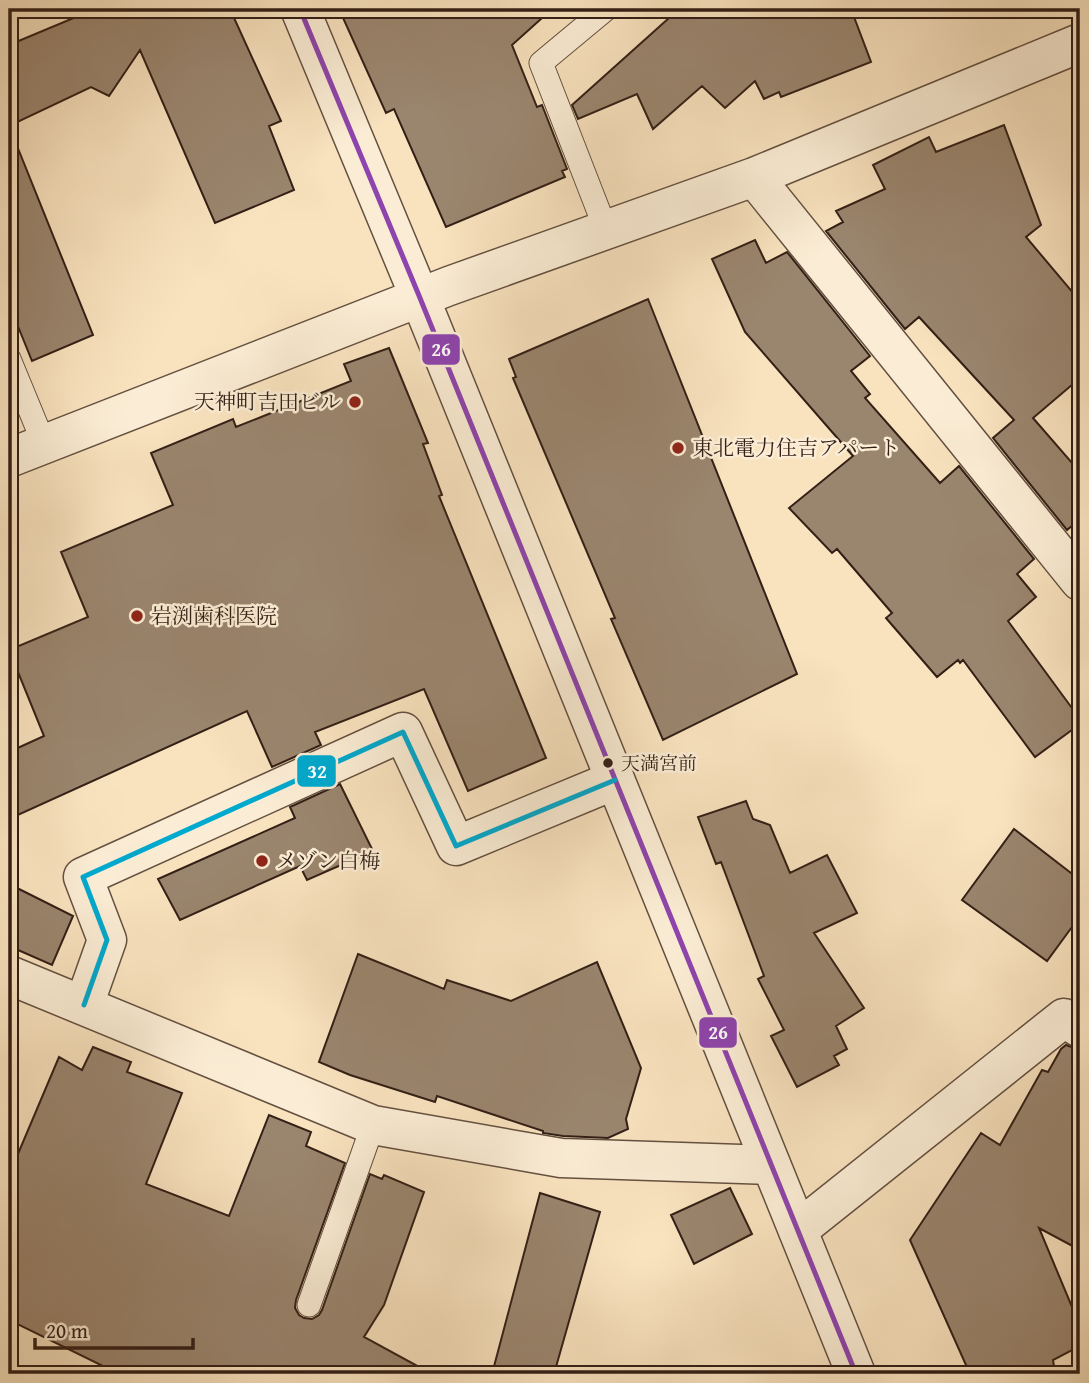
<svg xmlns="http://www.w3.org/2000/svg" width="1089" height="1383" viewBox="0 0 1089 1383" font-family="'Gentium Book Plus','Noto Serif JP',serif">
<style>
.building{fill:#9a856e;stroke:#331f16;stroke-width:2}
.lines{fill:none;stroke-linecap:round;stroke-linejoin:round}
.service-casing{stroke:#645040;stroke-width:25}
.minor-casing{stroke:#645040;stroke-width:41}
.tertiary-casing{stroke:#645040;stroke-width:41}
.service{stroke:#fbedd5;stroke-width:23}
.minor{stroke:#fbedd5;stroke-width:38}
.tertiary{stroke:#fbedd5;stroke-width:38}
.bus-1-casing{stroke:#fbedd5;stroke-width:10}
.bus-2-casing{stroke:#fbedd5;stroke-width:10}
.bus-1{stroke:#8e44ad;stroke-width:5}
.bus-2{stroke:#00a9ce;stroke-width:5}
.poi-dot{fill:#8f2418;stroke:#fbedd5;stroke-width:2.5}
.bus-dot{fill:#331f16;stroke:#fbedd5;stroke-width:2.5}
.labels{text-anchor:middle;stroke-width:5;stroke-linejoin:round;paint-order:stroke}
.bus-label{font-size:19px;fill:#331f16;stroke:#fbedd5;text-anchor:start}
.poi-label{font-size:21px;fill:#331f16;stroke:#fbedd5;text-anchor:start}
.line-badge{stroke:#fbedd5;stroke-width:2.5}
.badge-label{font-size:19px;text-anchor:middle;font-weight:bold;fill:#fff}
</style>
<rect width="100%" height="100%" fill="#f9e3bf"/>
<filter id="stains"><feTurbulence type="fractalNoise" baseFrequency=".00286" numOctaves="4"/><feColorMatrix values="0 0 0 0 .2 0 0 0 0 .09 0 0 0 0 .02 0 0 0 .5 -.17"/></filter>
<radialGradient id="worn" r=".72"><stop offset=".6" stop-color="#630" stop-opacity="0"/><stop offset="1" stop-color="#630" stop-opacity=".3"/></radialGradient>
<path class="building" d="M95 9H230L281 121 269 126 294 190 215 223 140 50 109 96 91 87 9 126V45Z
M339 9H552L512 45 537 107 542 105 567 169 562 171 565 177 446 227 394 109 386 113Z
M679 9H851L871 62 781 97 779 92 764 99 755 81 725 108 702 86 653 129 637 94 578 119 572 105Z
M1004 125 1041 225 1026 237 1080 301V378L1033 418 1080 472V519L1067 530 993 438 1014 420 919 317 905 329 826 231 843 222 836 211 885 189 873 165 929 137 936 152Z
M9 131H11L93 335 32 361 9 304Z
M755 240 766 263 787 252 870 356 851 371 870 394 865 398 940 483 959 466 1034 559 1017 574 1036 597 1008 621 1080 719V724L1035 757 963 660 960 663 958 660 937 677 886 618 892 613 837 549 832 553 789 508 853 456 745 332 712 259Z
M648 299 797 674 663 740 611 619 615 618 513 378 516 377 509 359Z
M389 348 428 443 423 444 442 495 439 496 546 758 468 791 424 689 315 732 321 745 272 767 247 711 9 819V752L44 736 9 650 88 617 61 552 173 505 151 453 233 419 236 427 351 381 344 364Z
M340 784 373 851 307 880 300 866 180 920 158 879 295 818 290 807Z
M746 801 753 819 770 825 790 873 827 855 857 913 814 933 864 1008 836 1026 847 1049 834 1056 839 1065 797 1087 771 1036 784 1030 758 979 764 976 721 862 716 864 698 817Z
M1014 829 1080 880V916L1047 961 962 900Z
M9 884 73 916 52 965 9 946Z
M358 954 444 989 447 980 511 1001 597 962 641 1068 626 1119 628 1129 608 1138 563 1136 543 1133V1131L437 1096 435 1102 350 1075 319 1062Z
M1066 1045 1080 1050V1250L1039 1228 1080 1326V1346L1053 1360 1054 1366 1034 1374H970L910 1240 981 1133 1000 1145 1042 1070 1048 1072 1061 1049Z
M93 1047 131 1062 127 1072 182 1093 146 1184 229 1216 269 1115 311 1132 306 1146 345 1163 296 1300 295 1308 299 1315 304 1318 312 1319 319 1315 322 1310 370 1174 382 1179 384 1175 424 1192 384 1305 364 1337 432 1374H119L9 1320V1175L59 1057 82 1070Z
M730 1188 752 1234 694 1264 671 1215Z
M540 1193 600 1212 554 1374H492Z"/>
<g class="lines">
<g class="service-casing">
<path id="service" d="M606 9 541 63 606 230
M9 359 44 444
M309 1305 373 1125"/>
</g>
<g class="minor-casing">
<path id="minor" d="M300 9 420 298
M754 177 1080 581
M9 458 449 286 754 177 1080 43
M9 975 373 1125 561 1158 771 1165
M84 1005 107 940 83 877 403 732 456 846 615 780
M798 1230 1064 1018 1080 1028"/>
</g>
<g class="tertiary-casing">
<path id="tertiary" d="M420 298 856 1374"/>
</g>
<use href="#service" class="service"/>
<use href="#minor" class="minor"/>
<use href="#tertiary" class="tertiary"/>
<g class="bus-1-casing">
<path id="bus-1" d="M300 9 420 298 856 1374"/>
</g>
<g class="bus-2-casing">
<path id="bus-2" d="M84 1005 107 940 83 877 403 732 456 846 615 780"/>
</g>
<use href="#bus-1" class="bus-1"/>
<use href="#bus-2" class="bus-2"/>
</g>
<g class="poi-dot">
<circle cx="355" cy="402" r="7"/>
<circle cx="678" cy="448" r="7"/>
<circle cx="137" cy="616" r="7"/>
<circle cx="262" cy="861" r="7"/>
</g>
<circle class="bus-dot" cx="608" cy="763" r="6"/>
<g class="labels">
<g class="bus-label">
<text x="621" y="770">天満宮前</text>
</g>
<g class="poi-label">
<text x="341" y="409" text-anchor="end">天神町吉田ビル</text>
<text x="692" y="455">東北電力住吉アパート</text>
<text x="151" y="623">岩渕歯科医院</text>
<text x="276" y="868">メゾン白梅</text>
</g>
</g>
<g class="line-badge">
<rect x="421" y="333" width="40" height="33" rx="7" fill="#8e44ad"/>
<rect x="296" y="754" width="41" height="34" rx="7" fill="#00a9ce"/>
<rect x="698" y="1016" width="40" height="33" rx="7" fill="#8e44ad"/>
</g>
<g class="badge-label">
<text x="441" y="356">26</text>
<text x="317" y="778">32</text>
<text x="718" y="1039">26</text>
</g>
<rect width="1089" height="1383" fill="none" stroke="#f9e3bf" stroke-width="35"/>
<rect x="10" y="10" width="1068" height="1362" fill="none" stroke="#331f16" stroke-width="3.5"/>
<rect x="18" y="18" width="1054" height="1348" fill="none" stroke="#331f16" stroke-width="2"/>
<path d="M35 1338v10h158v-10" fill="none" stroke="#331f16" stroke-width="3.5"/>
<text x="46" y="1338" font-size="21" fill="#331f16" stroke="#fbedd5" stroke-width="5" paint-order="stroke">20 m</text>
<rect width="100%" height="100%" filter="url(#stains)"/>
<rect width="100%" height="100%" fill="url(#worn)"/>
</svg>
